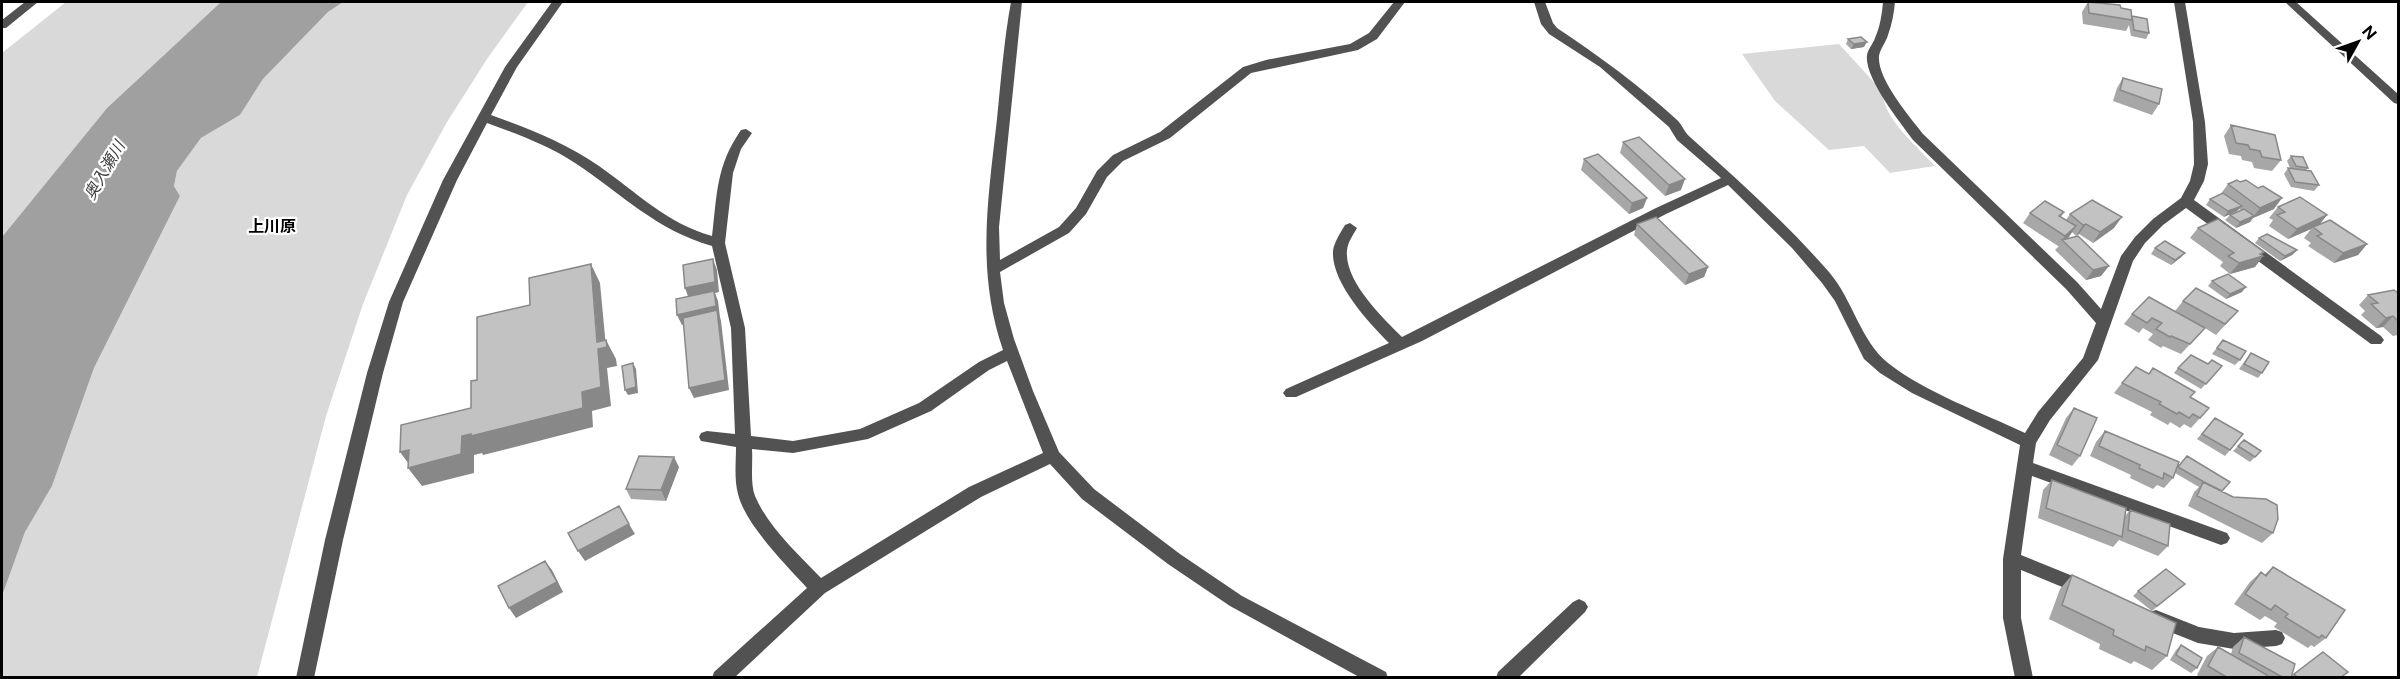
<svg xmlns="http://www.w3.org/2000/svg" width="2400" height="679" viewBox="0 0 2400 679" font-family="'Public Sans','Noto Sans JP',sans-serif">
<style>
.green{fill:#d9d9d9}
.water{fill:#a0a0a0}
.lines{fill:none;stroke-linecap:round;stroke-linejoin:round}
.minor{fill:#525252;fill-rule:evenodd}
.wall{fill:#a7a7a7}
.shaded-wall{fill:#888}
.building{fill:#c2c2c2;stroke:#888;stroke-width:1.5}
.labels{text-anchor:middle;stroke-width:4.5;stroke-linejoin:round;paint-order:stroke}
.water-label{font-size:16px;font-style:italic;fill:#414141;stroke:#fff}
.neighbourhood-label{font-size:16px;font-weight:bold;fill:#000;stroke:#fff}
</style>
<rect width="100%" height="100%" fill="#fff"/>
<path class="green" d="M66 2H221L107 108 2 237V53Z
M343 2H528L487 59 447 122 407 195 363 304 326 416 257 677H2V596L25 532 52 486 94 368 180 196 174 186 177 171 201 138 240 115 263 79 328 12Z
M1839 44 1882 91C1884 120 1917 146 1935 166L1890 173 1864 146 1829 150 1775 101 1742 54Z"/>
<path class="water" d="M221 2H343L328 12 263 79 240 115 201 138 177 171 174 186 180 196 94 368 52 486 25 532 2 596V237L107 108Z"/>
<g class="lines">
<path class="minor" d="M25 2H38L6 28H2V20Z
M552 2H563L517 67 491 115C529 129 566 143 599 166 636 192 668 224 712 236 717 194 716 166 741 130L746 129 752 133 741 149 733 173 725 243 745 328 751 436 793 441 860 429 919 403 979 362 1003 350C976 271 988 200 997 119 1001 80 1004 40 1011 2H1022L999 227 1000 260 1059 227 1076 208 1097 171 1113 155 1160 132 1243 67 1266 60 1350 44 1369 33 1394 2H1405L1377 39 1358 50 1251 73 1170 138 1123 161 1107 177 1086 214 1069 233 1000 272 1004 303 1014 339 1033 391 1059 452 1094 489 1180 554 1242 596 1386 672 1388 678H1361L1230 606 1168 564 1082 499 1050 464 981 497 825 593 734 678H712L714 672 807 588C786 565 745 524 738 494 734 479 736 461 736 447L701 441 699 437 701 433 707 431 735 434 731 328 712 246C656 230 622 194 575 163 548 145 517 134 487 123L457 180 403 302 383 373 343 540 314 678H296L325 540 367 373 389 302 443 180 505 67ZM1007 361 1043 453 969 487 821 578C798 554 768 527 755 496 750 483 753 463 752 449L793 453 868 439 931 411 989 370Z
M1534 2H1545L1553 23 1557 28C1599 56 1639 85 1676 119 1682 124 1684 132 1690 137 1738 180 1786 223 1829 272 1853 300 1860 340 1888 363 1924 392 1983 413 2025 433L2038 412 2083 358 2096 323 2067 290 1913 140C1900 122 1864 78 1867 55 1868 49 1873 44 1875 38 1880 27 1882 14 1883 2H1895C1894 13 1892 24 1888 35 1886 42 1880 49 1879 56 1877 79 1909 116 1923 134L2077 282 2101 309 2121 256 2135 237 2153 219 2181 198 2190 181 2194 164 2193 122 2174 2H2185L2205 122 2208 164 2204 181 2194 200 2381 336 2384 340 2381 344H2371L2186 208 2163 225 2145 243 2133 261 2098 360 2050 420 2036 443 2033 463 2227 533 2230 538 2227 543 2221 545 2032 476 2021 555 2090 583 2093 588 2090 593 2084 596 2021 570V618L2033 678H2015L2003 618V559L2020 445 1912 393 1880 373 1864 359 1835 301 1822 283 1792 248 1728 185 1666 214 1422 341 1296 397H1286L1283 393 1286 389 1389 343C1368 322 1331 282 1333 251 1334 242 1341 232 1345 225L1350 223 1357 228C1353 235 1348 242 1347 250 1344 281 1382 317 1402 337L1656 208 1721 178 1677 140 1669 127 1600 67 1549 34 1541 24Z
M2285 2H2296L2398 94V104L2394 103Z
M1579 599 1585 602 1588 607 1585 612 1518 678H1496L1498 672 1573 602Z
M2156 610 2199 627 2234 633 2276 630 2282 632 2285 638 2282 644 2276 646 2234 649 2198 643 2150 624 2147 618 2150 612Z"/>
</g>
<path class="wall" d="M2088 2 2121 8 2132 16 2149 33 2146 39 2131 36 2129 25 2126 31 2083 24 2082 12Z
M1848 39 1864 47 1851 49 1846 44Z
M2123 78 2159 104 2152 115 2113 101 2117 88Z
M2231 125 2281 160 2272 171 2254 168 2252 162 2242 160 2241 156 2229 154 2224 136Z
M1623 142 1681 190 1665 196 1620 153Z
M2291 156 2308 168 2306 170 2319 185 2314 191 2291 187 2284 174 2288 168H2290L2287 161Z
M1584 159 1647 198 1643 208 1629 214 1581 170Z
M2228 184 2274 209 2253 218 2250 222 2236 228 2225 220 2230 215 2241 210 2239 209 2237 211 2224 217 2206 205 2210 199 2220 195Z
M2278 207 2327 215 2320 224 2367 244 2358 255 2334 263 2308 246 2311 243 2304 238 2311 229 2288 239 2269 226 2273 220 2269 218Z
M2064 212 2061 217 2066 220 2070 214 2114 228 2093 243 2079 234 2076 236 2072 232 2066 239 2101 276 2086 280 2055 250 2059 246H2058L2023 223 2030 213Z
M1637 224 1708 267 1704 277 1685 285 1634 235Z
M2198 228 2263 256 2255 267 2230 274 2220 266 2223 262 2190 238Z
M2259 238 2297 250 2292 255 2280 261 2255 243Z
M2155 248 2185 253 2180 258 2171 265 2151 254Z
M2212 281 2242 292 2226 299 2208 286Z
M2398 293V335L2393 336 2383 327 2376 328 2361 315 2365 311 2359 305 2368 295Z
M2183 301 2238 311 2216 335 2205 328 2181 354 2163 346 2161 348 2148 340 2153 334 2143 328 2139 333 2124 324 2132 314 2175 311Z
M2223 340 2240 360 2235 365 2212 354Z
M2251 353 2262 373 2258 378 2239 369Z
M2208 364 2222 366 2201 389 2174 373 2178 368Z
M2149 374 2191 397 2200 418 2191 428 2184 424 2180 428 2170 422 2168 425 2150 415 2152 412 2114 393 2122 383Z
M2074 408 2080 456 2072 466 2049 455 2066 418Z
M2215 418 2230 450 2225 456 2197 439Z
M2105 431 2177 468 2187 456 2222 491 2273 533 2262 543 2188 506 2194 492 2199 487 2175 473 2173 478 2164 488 2157 485 2153 489 2130 478 2131 475 2090 456 2096 442Z
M2238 446 2261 451 2250 462 2233 451Z
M679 467 666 501 631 499 626 489Z
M2052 480 2125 516 2130 510 2168 546 2158 556 2119 540 2113 547 2038 518 2043 490Z
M2273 567 2326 638 2314 647 2311 645 2308 648 2274 627 2277 623 2265 616 2260 620 2234 604 2250 582 2261 572 2264 575Z
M2072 575 2167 656 2152 670 2134 661 2131 664 2099 649 2100 644 2049 619 2060 589Z
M2185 584 2152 611 2133 596 2138 591Z
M2244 637 2291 676 2323 652 2340 678H2201L2197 675 2207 656 2218 647 2231 654 2233 647Z
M2181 645 2197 668 2191 673 2170 660 2176 650Z"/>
<path class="shaded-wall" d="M1867 42 1864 47 1851 49 1854 44Z
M1685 179 1681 190 1665 196 1669 185Z
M1647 198 1643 208 1629 214 1632 203Z
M2282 198 2274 209 2253 218 2250 222 2236 228 2240 222 2253 217 2260 208Z
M2242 206 2237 211 2224 217 2228 211Z
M2327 215 2318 226 2313 227 2311 229 2288 239 2297 229Z
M2122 217 2114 228 2093 243 2100 232Z
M2086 224 2079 234 2076 236 2083 225Z
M2076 226 2069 237 2064 241 2062 240 2058 246 2065 236Z
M2367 244 2358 255 2334 263 2343 253Z
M2297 250 2292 255 2280 261 2285 256Z
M2264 252 2260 257 2263 256 2255 267 2230 274 2239 263Z
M2185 253 2180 258 2171 265 2175 260Z
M713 259 717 270 719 292 715 293 718 301 720 317 721 321 729 390 694 398 689 388 718 317 682 325 677 315 689 299 685 288Z
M591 264 600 283 606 347V340L616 359 617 366 607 368 611 406 592 411 593 427 483 455 482 453 474 455V473L422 486 408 468 411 467 400 452 462 436 582 392 598 349Z
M2109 266 2101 276 2086 280 2093 270Z
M1708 267 1704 277 1685 285 1689 274Z
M2246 287 2242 292 2226 299 2230 294Z
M2393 316 2383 327 2376 328 2386 318Z
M633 363 636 369 638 393 628 395 625 390Z
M674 457 679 467 666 501 661 490Z
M629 524 635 534 585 561 578 551Z
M545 561 552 570 563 592 516 618 509 608Z"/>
<path class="building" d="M2088 2 2120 5 2121 8 2131 10 2132 20 2089 13Z
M2132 16 2147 19 2149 33 2134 30Z
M1861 37 1867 42 1854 44 1848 39Z
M2123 78 2162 89 2159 104 2120 90Z
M2231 125 2275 135 2281 160 2262 157 2260 151 2250 149 2248 145 2236 143Z
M1639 137 1685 179 1669 185 1623 142Z
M1598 154 1647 198 1632 203 1584 159Z
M2291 156 2303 157 2308 168 2296 166Z
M2288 168 2311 171 2319 185 2295 182Z
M2237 180 2240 182 2246 180 2258 188 2263 186 2282 198 2260 208 2228 184Z
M2223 193 2242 206 2228 211 2210 199Z
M2300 197 2327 215 2297 229 2277 215 2285 212 2278 207Z
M2092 200 2122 217 2100 232 2086 224 2083 225 2070 214Z
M2045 201 2064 212 2059 216 2076 226 2065 236 2030 213Z
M2244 209 2254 216 2240 222 2230 215Z
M1656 217 1708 267 1689 274 1637 224Z
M2218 219 2264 252 2260 254 2263 256 2239 263 2228 256 2234 253 2198 228Z
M2330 220 2367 244 2343 253 2317 236 2322 234 2313 227Z
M2267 234 2297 250 2285 256 2259 238Z
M2078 236 2109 266 2093 270 2062 240Z
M2165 241 2185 253 2175 260 2155 248Z
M713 259 715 282 685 288 683 265Z
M591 264 597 342 606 340 607 347 598 349 601 387 582 392 583 408 471 436V434L462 436 461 454 408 468 409 450 400 452 401 425 471 408V381L477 380V317L530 305 529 278Z
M2228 274 2246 287 2230 294 2212 281Z
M2196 288 2238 311 2225 324 2183 301Z
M2394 290 2398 293V321L2393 316 2386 318 2371 304 2378 303 2368 295Z
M714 291 716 306 677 315 676 299Z
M2149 297 2205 328 2190 344 2171 336 2170 337 2156 329 2162 323 2152 318 2147 323 2132 314Z
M717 310 725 380 689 388 683 318Z
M2223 340 2246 351 2240 360 2217 348Z
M2251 353 2269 362 2262 373 2244 364Z
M2191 355 2208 364 2212 360 2222 366 2206 384 2178 368Z
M633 363 636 387 625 390 622 366Z
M2136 367 2149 374 2153 368 2195 392 2190 397 2209 408 2200 418 2193 414 2189 418 2179 412 2177 414 2159 404 2161 402 2122 383Z
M2074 408 2097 418 2080 456 2057 445Z
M2215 418 2243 434 2230 450 2202 434Z
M2105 431 2179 462 2173 478 2164 473 2163 479 2139 468 2140 465 2099 446Z
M2244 440 2261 451 2255 457 2238 446Z
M639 456 674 457 661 490 626 489Z
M2187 456 2230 482 2222 491 2204 482 2178 467Z
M2052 480 2126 508 2122 537 2046 508Z
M2203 482 2233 497 2266 499 2277 505 2278 519 2273 533 2197 496Z
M619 506 629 524 578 551 568 533Z
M2130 510 2170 524 2168 546 2128 530Z
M545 561 557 582 509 608 498 586Z
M2273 567 2345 610 2326 638 2322 635 2319 638 2285 617 2288 614 2275 605 2271 610 2245 594 2261 572 2266 576Z
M2166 569 2185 584 2157 606 2138 591Z
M2072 575 2176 623 2167 656 2146 646 2145 651 2113 635 2114 630 2062 605Z
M2244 637 2295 664 2291 678H2284L2239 653Z
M2181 645 2202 658 2197 668 2176 655Z
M2218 647 2267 675 2266 678H2228L2208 666Z
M2323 652 2348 672 2340 678H2298L2294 674Z"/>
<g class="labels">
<g class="water-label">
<text transform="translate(104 170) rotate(-60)" y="6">奥入瀬川</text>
</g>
<g class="neighbourhood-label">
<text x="272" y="232">上川原</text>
</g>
</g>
<rect width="2400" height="679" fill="none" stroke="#000000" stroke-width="6"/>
<g transform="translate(2358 42) rotate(50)" stroke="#ffffff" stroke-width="4.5" paint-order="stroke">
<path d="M0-4.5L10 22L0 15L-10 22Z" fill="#000000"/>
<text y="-9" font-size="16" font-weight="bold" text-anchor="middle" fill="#000000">N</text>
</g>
</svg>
